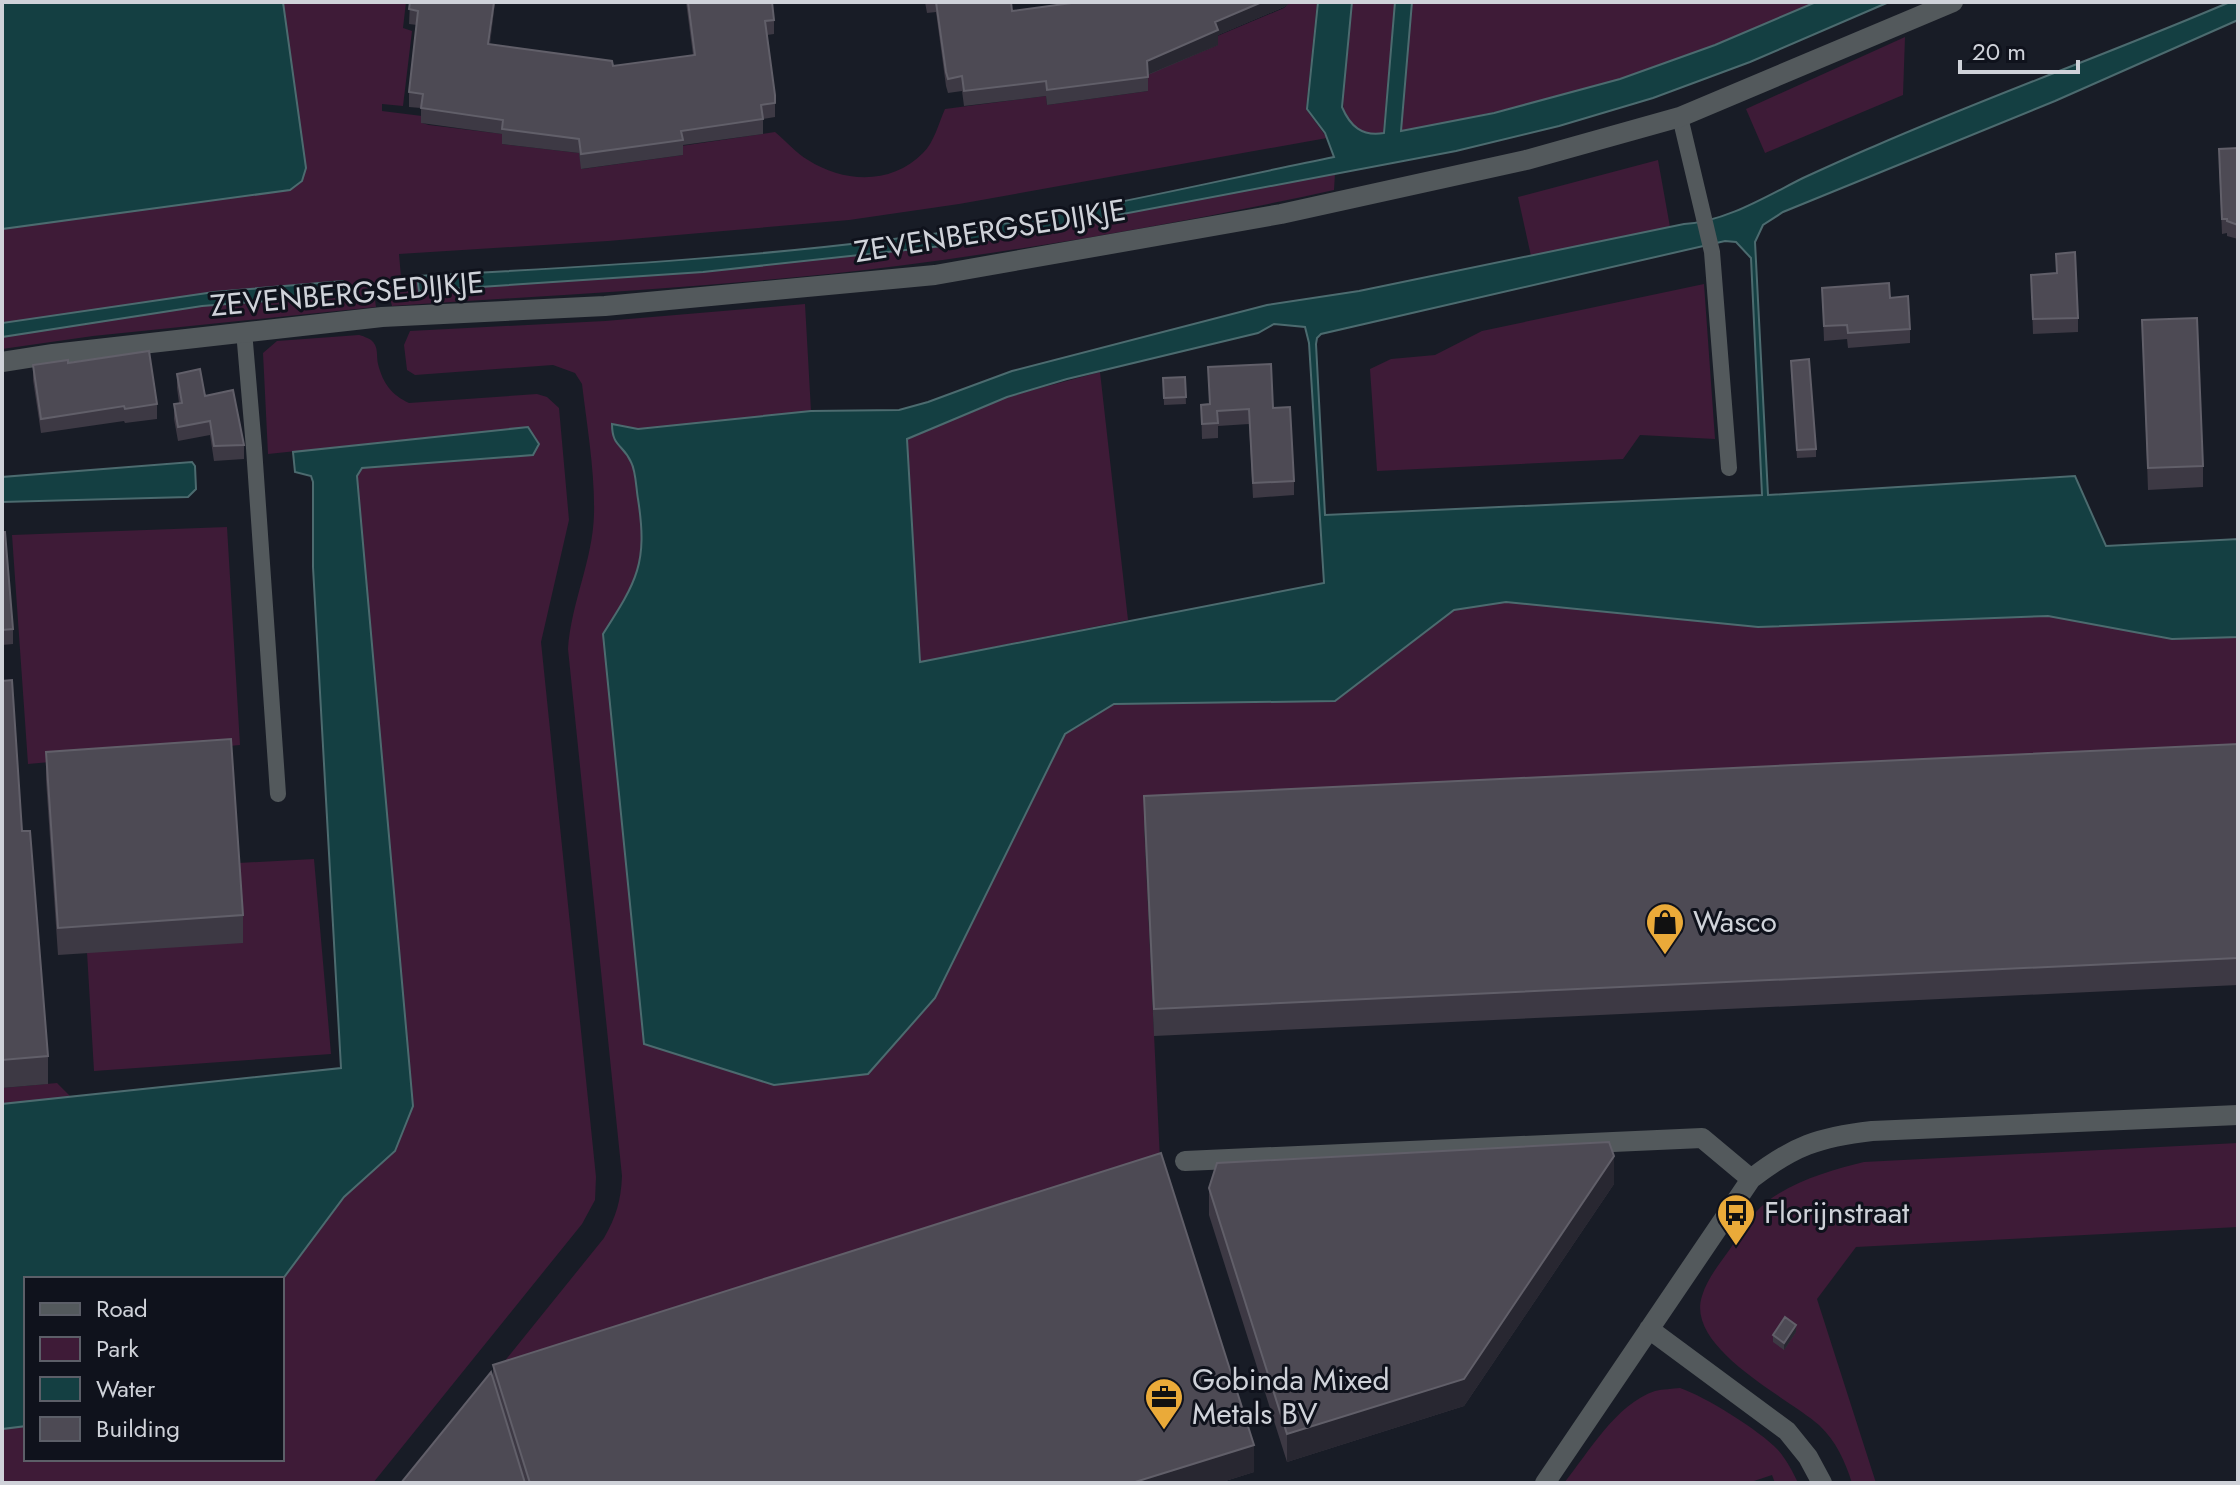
<svg xmlns="http://www.w3.org/2000/svg" width="2240" height="1485" viewBox="0 0 2240 1485" font-family="Jost,sans-serif">
<style>
.green{fill:#3e1b37}
.water{fill:#143f42;stroke:#4c6b6f;stroke-width:2;fill-rule:evenodd}
.lines{fill:none;stroke-linecap:round;stroke-linejoin:round}
.service{stroke:#53595c;stroke-width:16}
.minor{stroke:#53595c;stroke-width:20}
.wall{fill:#3d3944}
.shaded-wall{fill:#282731}
.building{fill:#4d4a54;stroke:#615f69;stroke-width:2}
.labels{text-anchor:middle;stroke-width:6;stroke-linejoin:round;paint-order:stroke}
.street-label{font-size:30px;fill:#cfd2d9;stroke:#0f121c}
.poi-label{font-size:30px;fill:#cfd2d9;stroke:#0f121c;text-anchor:start}
</style>
<rect width="100%" height="100%" fill="#181c26"/>
<path class="green" d="M2 2H406L403 28 412 31 403 106 382 104V111L422 116V123L429 125 503 134 502 144 579 153 582 169 683 155 681 146 775 132C786 141 796 153 808 160 844 183 892 185 923 153 934 143 939 122 945 109L1046 96 1047 105 1148 91 1147 75 1218 45 1215 37 1284 8 1290 2H1317L1306 109 1327 138 959 204 849 220 608 241 399 254 401 277 417 276 419 291 703 272 970 243 1335 173 1334 190C1192 221 1049 246 905 265 735 287 563 294 392 306L386 283 373 285 376 307 93 336 2 349Z
M1336 2H1395L1383 133C1321 142 1350 70 1349 37 1348 26 1340 13 1336 2Z
M1412 2H1816C1752 30 1688 57 1622 78 1549 101 1475 117 1401 131Z
M1905 37 1903 95 1765 153 1746 109Z
M1658 160 1670 227 1531 256 1518 197Z
M1704 284 1715 439 1640 435 1623 459 1377 471 1370 369 1391 359 1435 355 1482 331Z
M805 304 811 411 638 429 612 424C612 447 623 445 631 462 636 472 636 488 638 499 648 563 637 581 603 634L868 1074 935 998 1065 733 1114 704 1335 701 1454 610 1506 602 1758 627 2048 616 2172 639 2238 637V771L1144 824 1161 1181 479 1393 604 1238C616 1217 621 1201 622 1176L568 649C571 603 593 560 594 514 595 472 587 426 582 384L575 373 553 365 415 375 407 370 404 345 410 331 605 321Z
M359 335C361 335 370 339 371 340 379 346 376 356 378 364 383 384 392 395 409 403L537 394 547 397 559 408 569 520 541 642 596 1177 595 1200 582 1224 373 1483H2V1429L26 1426V1459H282V1280L344 1197 395 1151 357 476 362 468 527 427 268 454 263 353 277 341Z
M1100 372 1128 620 919 662 907 439 1007 397Z
M227 527 240 745 28 764 12 535Z
M314 859 331 1054 94 1071 87 952 238 863Z
M57 1083 72 1098 2 1104V1088Z
M2238 1143V1227L1856 1247 1817 1299 1876 1483H1852C1845 1461 1836 1441 1819 1425 1787 1397 1685 1348 1702 1296 1707 1279 1720 1263 1730 1249 1738 1237 1745 1224 1755 1213 1779 1185 1830 1170 1864 1162Z
M1680 1388C1706 1397 1759 1430 1778 1450 1786 1459 1793 1472 1798 1483H1775L1772 1475 1748 1483H1564C1589 1452 1616 1404 1655 1391 1663 1389 1672 1389 1680 1388Z"/>
<path class="water" d="M2 2H283L306 168 302 181 290 190 2 229Z
M1318 2H1352L1342 107C1350 126 1362 137 1384 133L1395 2H1412L1401 131 1494 113 1620 79 1715 45 1816 2H1889L1750 62 1653 98 1559 126 1456 151 970 243 703 272 419 291 417 276C613 266 814 254 1007 223 1117 205 1225 179 1334 157L1325 133 1307 109Z
M2230 2H2238V20L2055 101 1783 212 1763 225 1755 242 1768 495 2075 476 2106 546 2238 539V637L2172 639 2048 616 1758 627 1506 602 1454 610 1335 701 1114 704 1065 734 935 998 868 1074 774 1085 644 1044 603 634C637 581 648 563 638 499 636 488 636 471 631 462 623 444 612 447 612 424L638 429 811 411 899 410 928 402 1012 371 1267 305 1359 291 1684 224C1725 222 1767 196 1803 178 1827 167 1851 156 1875 146 1992 95 2113 52 2230 2ZM1725 241 1736 242 1751 258 1762 495 1325 515 1316 344 1317 338 1321 334ZM1274 324 1305 327 1309 343 1324 583 920 662 907 439 1007 397 1067 379 1258 333Z
M343 281 345 295 202 306 2 337V323L214 292Z
M528 427 539 444 533 455 362 468 357 476 413 1106 395 1151 344 1197 282 1280 26 1279V1426L2 1429V1104L341 1068 313 567V482L311 476 295 472 293 452Z
M192 462 195 466 196 489 188 497 2 502V477Z"/>
<g class="lines">
<path class="service" d="M1680 117 1712 252 1729 468
M244 331 254 448 278 794"/>
<path class="minor" d="M2 362 53 354 382 317 605 306 935 275 1281 214 1526 160 1680 117 1953 2
M1185 1161 1702 1138 1751 1179
M1649 1329 1787 1431 1808 1457 1822 1483
M1545 1483 1751 1179C1793 1146 1819 1137 1872 1131L2238 1115"/>
</g>
<path class="wall" d="M410 2H495L490 44 613 66 693 55 686 2H772L774 20V34L767 35 775 95V117L763 119V134L683 145V155L581 169 579 153 502 144V134L421 123V108L409 107V92L417 25 409 24Z
M925 2H1011L1012 11 1290 2V3L1284 7 1218 35V45L1148 75V91L1047 105 1046 96 964 106 962 91 948 93 946 86 936 12 927 13Z
M2238 148V239L2227 236V233L2222 234 2219 163V149Z
M2056 254 2078 318V332L2033 334 2031 275 2056 273Z
M1822 288 1890 298 1910 329V343L1848 348 1847 339 1824 341Z
M2142 320 2203 466V487L2148 490Z
M68 363 157 404V419L125 423 124 421 41 433 33 380V365Z
M1208 367 1273 408 1294 481V495L1253 498 1249 424 1218 426V438L1202 439 1201 405 1210 404Z
M1791 368 1816 449V457L1797 458Z
M177 374 205 396 244 445V459L214 461 210 435 178 441 174 419V404L179 403 177 388Z
M1185 377 1186 404 1164 405 1163 378Z
M2 532 13 629V644L2 645Z
M2 681 22 831 48 1056V1084L2 1088Z
M2238 744V985L1154 1036 1144 824V796Z
M46 752 243 915V943L58 955 46 780Z
M1614 1184 1464 1406 1287 1462 1209 1215V1188Z
M1796 1332 1784 1350 1773 1342V1335Z
M493 1365 1254 1472 1219 1483H401L493 1378Z"/>
<path class="shaded-wall" d="M494 2H495L488 58V44Z
M1262 2H1290V3L1284 7 1218 35V45L1147 75V61L1215 22Z
M1614 1156V1184L1464 1406 1287 1462V1434Z
M1796 1325V1332L1784 1350V1343Z
M1254 1445V1472L1219 1483H1132Z"/>
<path class="building" d="M410 2H494L488 44 612 61 613 66 695 55 688 2H772L774 20 765 21 775 95V103L761 105 763 119 681 131 683 140 581 154 579 139 502 129 503 120 421 108 423 94 409 92 418 11 409 9Z
M936 2H1011L1012 11 1079 2H1262L1215 22 1218 30 1147 61 1148 77 1047 90 1046 81 964 91 962 76 948 79 946 72Z
M2238 148V225L2227 221V219H2222L2219 149Z
M2075 252 2078 318 2033 319 2031 275 2057 273 2056 254Z
M1889 283 1890 298 1908 296 1910 329 1848 333 1847 325 1824 326 1822 288Z
M2197 318 2203 466 2148 468 2142 320Z
M149 351 157 404 125 409 124 406 41 419 33 365 68 360V363Z
M1809 359 1816 449 1797 450 1791 361Z
M1271 364 1273 408 1290 407 1294 481 1253 483 1249 409 1217 411 1218 423 1202 424 1201 405 1210 404 1208 367Z
M200 369 205 396 233 390 244 445 214 446 210 421 178 427 174 404 182 403 177 374Z
M1185 377 1186 397 1164 398 1163 378Z
M2 532H5L13 629 2 630Z
M12 680 22 831H30L48 1056 2 1060V681Z
M231 739 243 915 58 928 46 752Z
M2238 744V958L1154 1009 1144 796Z
M1609 1142 1614 1156 1464 1379 1287 1434 1209 1188 1217 1163Z
M1161 1153 1254 1445 1132 1483H530L493 1365Z
M1785 1317 1796 1325 1784 1343 1773 1335Z
M491 1372 525 1483H401Z"/>
<defs>
<g id="shop-pin" transform="scale(2)"><path d="M0 17L-7.5 6A9.5 9.5 0 1 1 7.5 6Z" fill="#eaaa39" stroke="#0f121c"/><path d="M-5-2.5h2.3a2.7 3.5 0 0 1 5.4 0H5L5.5 6h-11ZM-1.5-2.5h3a1.5 2.3 0 0 0-3 0Z" fill="#111"/></g>
<g id="bus-pin" transform="scale(2)"><path d="M0 17L-7.5 6A9.5 9.5 0 1 1 7.5 6Z" fill="#eaaa39" stroke="#0f121c"/><path d="M-5-6H5V4H4V6H2V4H-2V6H-4V4H-5ZM-3.5-4V0h7V-4ZM-3.5 1.2v1.5H-2V1.2ZM2 1.2v1.5H3.5V1.2Z" fill="#111"/></g>
<g id="office-pin" transform="scale(2)"><path d="M0 17L-7.5 6A9.5 9.5 0 1 1 7.5 6Z" fill="#eaaa39" stroke="#0f121c"/><path d="M-6-3h4V-5.5h4V-3h4V5H-6ZM-1-4.5V-3h2v-1.5ZM-6 0V1H6V0Z" fill="#111"/></g>
</defs>
<g fill-rule="evenodd">
<use href="#shop-pin" x="1665" y="922"/>
<use href="#bus-pin" x="1736" y="1213"/>
<use href="#office-pin" x="1164" y="1397"/>
</g>
<g class="labels">
<g class="street-label">
<text transform="translate(990 231) rotate(-9)" y="10">ZEVENBERGSEDIJKJE</text>
<text transform="translate(347 294) rotate(-5)" y="10">ZEVENBERGSEDIJKJE</text>
</g>
<g class="poi-label">
<text x="1693" y="932">Wasco</text>
<text x="1764" y="1223">Florijnstraat</text>
<text x="1192" y="1390">Gobinda Mixed<tspan x="1192" dy="34">Metals BV</tspan></text>
</g>
</g>
<rect width="2240" height="1485" fill="none" stroke="#cfd2d9" stroke-width="8"/>
<rect x="24" y="1277" width="260" height="184" fill="#0f121c" stroke="#5c5f68" stroke-width="2"/>
<rect x="40" y="1303" width="40" height="12" fill="#53595c" stroke="#5c5f68" stroke-width="2"/>
<text x="96" y="1317" font-size="24" fill="#cfd2d9">Road</text>
<rect x="40" y="1337" width="40" height="24" fill="#3e1b37" stroke="#5c5f68" stroke-width="2"/>
<text x="96" y="1357" font-size="24" fill="#cfd2d9">Park</text>
<rect x="40" y="1377" width="40" height="24" fill="#143f42" stroke="#5c5f68" stroke-width="2"/>
<text x="96" y="1397" font-size="24" fill="#cfd2d9">Water</text>
<rect x="40" y="1417" width="40" height="24" fill="#4d4a54" stroke="#5c5f68" stroke-width="2"/>
<text x="96" y="1437" font-size="24" fill="#cfd2d9">Building</text>
<path d="M1960 60v12h118v-12" fill="none" stroke="#cfd2d9" stroke-width="4"/>
<text x="1972" y="60" font-size="24" fill="#cfd2d9" stroke="#0f121c" stroke-width="6" paint-order="stroke">20 m</text>
</svg>
